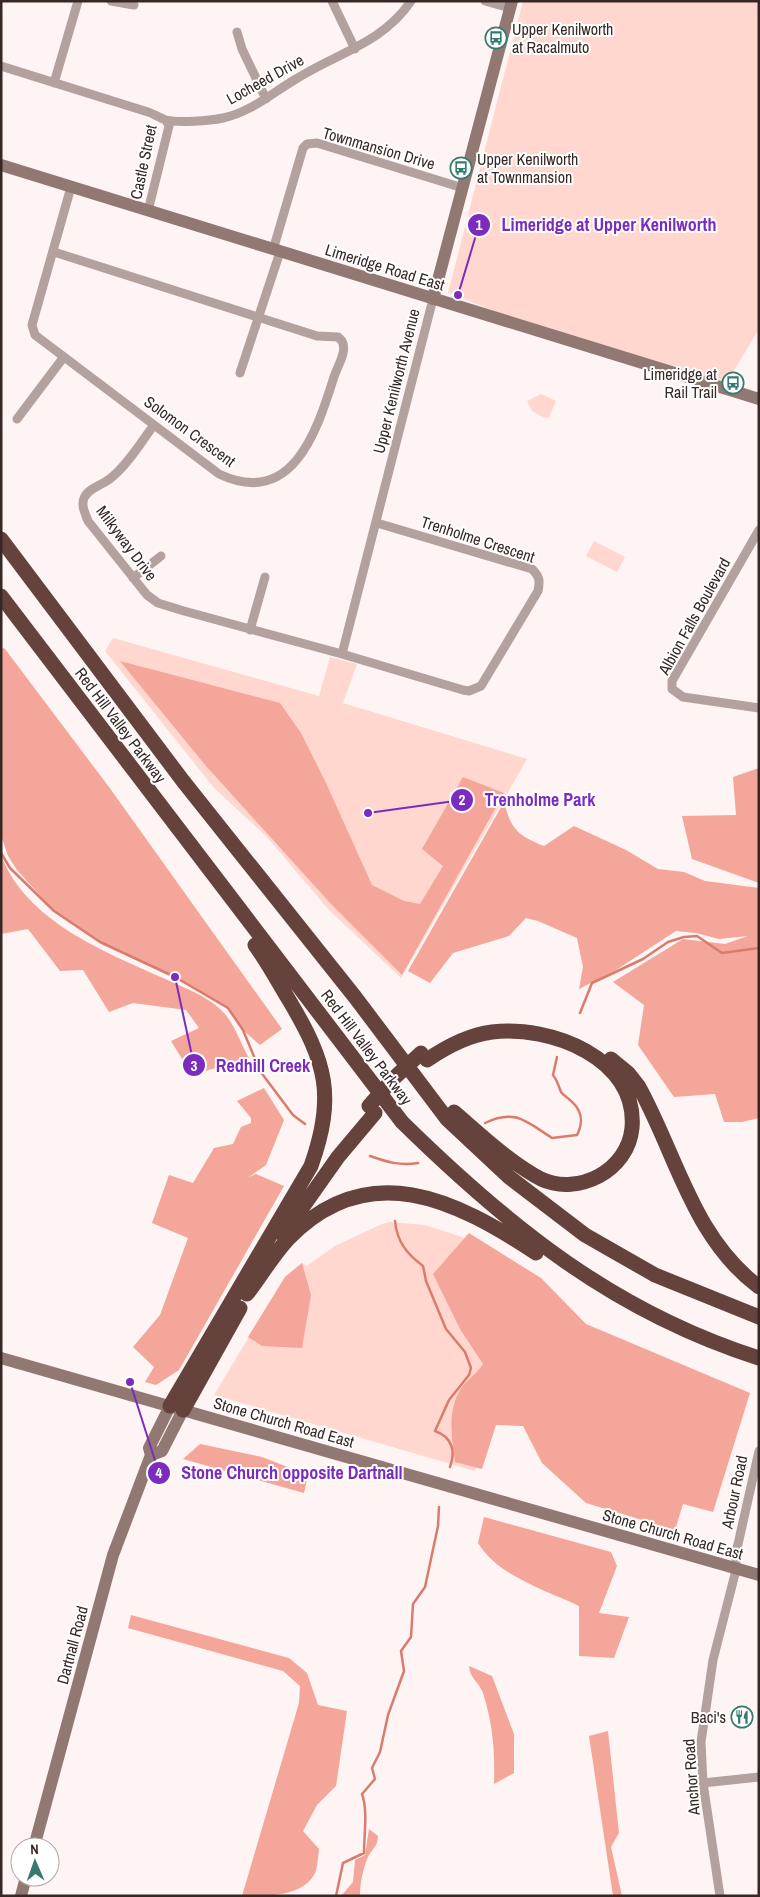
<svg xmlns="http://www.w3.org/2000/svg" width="760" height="1897" viewBox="0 0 760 1897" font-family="'Archivo Narrow',sans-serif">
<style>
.green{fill:#ffd7cf}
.forest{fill:#f3a699}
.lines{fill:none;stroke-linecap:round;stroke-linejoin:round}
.stream{stroke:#d97c6e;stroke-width:2.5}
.street{stroke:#b3a19e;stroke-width:9}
.secondary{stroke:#927873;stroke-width:12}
.highway{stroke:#65423c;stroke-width:15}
.highway-bridge{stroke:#65423c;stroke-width:15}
.labels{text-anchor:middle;stroke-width:4;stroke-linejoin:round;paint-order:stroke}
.poi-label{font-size:16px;fill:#382825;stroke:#fff;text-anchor:start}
.street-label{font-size:16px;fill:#382825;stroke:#fff}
.leader{fill:none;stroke:#7b2cbf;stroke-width:2}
.callout-dot{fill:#7b2cbf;stroke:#fff;stroke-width:2}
.mark-label{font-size:15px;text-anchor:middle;font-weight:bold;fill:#fff}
.callout-label{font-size:18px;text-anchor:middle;font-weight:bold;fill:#7b2cbf;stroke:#fff;stroke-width:4;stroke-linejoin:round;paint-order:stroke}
</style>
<rect width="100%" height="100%" fill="#fdf4f3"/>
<path class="green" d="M523 1H759V329L727 382 516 319 448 293Z
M541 394 556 401 549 417 545 418 532 411 527 401Z
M594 541 625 557 617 572 586 556Z
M113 638 319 696 330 657 357 664 343 703 527 759 401 978 328 909 267 837 214 788 105 651Z
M390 1222 425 1225 459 1236 506 1258 502 1372 475 1471 214 1395 285 1277 302 1263 307 1266 335 1246 382 1224Z"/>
<path class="forest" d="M1 647 5 649 109 787 282 1029 260 1045 243 1030 228 1008 175 976 100 942 54 911 17 870 8 856 1 835Z
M120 661 280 703 301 733 326 783 372 885 404 901 420 904 443 866 422 849 463 777 504 793 402 975 331 904 206 766Z
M759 768V883L692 859 682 816 736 815 733 777Z
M504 802C511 829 517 835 544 846L574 826 626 850 658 869 684 872 705 881 759 888V1118L742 1122H724L715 1094 674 1097 638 1045 644 1005 613 982 683 939 725 944 748 936 719 939 696 933 676 931 616 970 579 989 583 967 577 938 538 921 526 918 509 936 453 953 430 983 408 971Z
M1 855C26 921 103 951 163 978 184 988 209 996 225 1014 235 1026 241 1044 249 1058L192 1075 171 1041 199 1028 186 1010 133 1003 109 1012 83 970 60 971 28 929 1 934Z
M264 1088 284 1120 266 1165 249 1177 256 1174 284 1186 179 1370 156 1385 145 1382 154 1367 133 1347 160 1315 188 1238 152 1223 169 1175 193 1183 214 1148 233 1144 241 1127 251 1123V1118L237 1101Z
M469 1233 541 1278 586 1324 750 1393 713 1512 683 1504 675 1530 586 1503 542 1463 523 1426 496 1425 482 1469 455 1462C452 1438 447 1412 460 1390 465 1381 477 1374 483 1364L460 1329 433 1274Z
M302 1263 311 1295 302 1348 262 1346 248 1337 285 1277Z
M200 1444 262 1457 308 1475 304 1493 183 1459Z
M484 1517 611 1552 617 1566 599 1613 629 1617 614 1658 579 1656V1606C545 1590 498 1576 478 1543Z
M131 1615 289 1658 307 1673 318 1705 347 1711 336 1786 317 1805 303 1831 319 1849C318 1856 318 1866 315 1873 303 1897 268 1896 242 1896L299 1703 300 1686 283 1671 128 1628Z
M469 1666 492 1676 514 1734V1773L494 1784C495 1752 493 1724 483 1693 479 1682 470 1679 469 1666Z
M608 1731 619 1833 611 1847 622 1896H613L589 1736Z
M369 1829 378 1836C378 1846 372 1849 368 1857 363 1869 360 1882 360 1896H341L353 1882 355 1860 365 1855Z"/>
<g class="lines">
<path class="stream" d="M1 853 10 868 54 911 100 942 175 977 228 1008 243 1030 260 1071 293 1115 305 1124
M580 1013 592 983 643 959 668 942 684 937 697 936 722 953 759 948
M485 1123C515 1108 527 1122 552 1138L577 1135C584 1121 582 1110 570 1100 567 1097 563 1095 561 1092 558 1085 558 1081 553 1075L557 1057
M370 1156C387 1162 400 1166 418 1163
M395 1221C397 1242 407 1254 423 1266L426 1281 446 1329 465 1352 471 1368 469 1375 449 1400 435 1431C452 1437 456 1451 450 1467
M336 1896 343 1863 364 1853C364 1834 368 1811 362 1794L375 1779 372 1768 380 1752 388 1715 404 1671 401 1651 411 1637 413 1604 425 1587 438 1526 439 1507"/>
<path class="street" d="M111 1 134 5
M332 1 355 49
M485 1 510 8
M237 32 242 49 266 99
M1 66 148 112C154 114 160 118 166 120 178 123 209 121 223 118 251 112 272 93 296 79 337 53 383 43 411 1
M54 83 78 1
M148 211 169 126 166 120
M273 250 303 148 307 144 317 143 463 188
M54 252 317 336 338 337 342 341C348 352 336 368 333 380 316 434 291 508 219 474L35 335 32 325 71 187
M240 373 280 252
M17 419 63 358
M154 425C141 442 129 463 112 477 104 485 89 487 84 498 81 506 85 513 88 521L147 595 158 603 184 611 342 654 463 690 469 691 481 686 538 591C540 581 540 577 532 569L377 523
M759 530 672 681V689L683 697 759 708
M133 578 161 556
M250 630 265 577
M342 654 433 299
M703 1783 759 1777
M720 1896 703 1783 701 1742 713 1660 736 1570V1553L759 1451"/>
<path class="secondary" d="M1 165 759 399
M433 299 512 1
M1 1358 759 1575
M151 1455 162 1451 183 1410
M34 1847 113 1555 151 1455 149 1448 170 1406
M21 1896 26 1877"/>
<path class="highway" d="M1 539 183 781 355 997 447 1119 509 1177 585 1235 655 1275 759 1317
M1 596 402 1122C509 1227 614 1312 759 1358
M611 1059 628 1073 639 1087C677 1156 693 1238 759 1287
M427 1060C446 1047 468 1035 492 1032 550 1025 638 1058 632 1128 630 1149 617 1166 599 1176 582 1185 560 1188 541 1179 509 1162 481 1135 454 1112
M283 1235 338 1157 375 1113
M247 1294C261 1276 273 1255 288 1239 368 1156 456 1200 536 1253
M170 1406 311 1166C336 1096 326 1062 289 1000 278 982 268 963 255 945
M183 1410 240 1308"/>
<path class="highway-bridge" d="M369 1106 393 1079 421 1053"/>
</g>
<defs>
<g id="bus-ring" transform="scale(1.125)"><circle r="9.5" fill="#fff" stroke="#377b6e" stroke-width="1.5"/><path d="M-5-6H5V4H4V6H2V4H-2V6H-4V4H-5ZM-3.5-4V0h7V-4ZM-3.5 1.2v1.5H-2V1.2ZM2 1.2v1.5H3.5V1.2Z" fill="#377b6e"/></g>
<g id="restaurant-ring" transform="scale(1.125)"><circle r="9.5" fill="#fff" stroke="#377b6e" stroke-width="1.5"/><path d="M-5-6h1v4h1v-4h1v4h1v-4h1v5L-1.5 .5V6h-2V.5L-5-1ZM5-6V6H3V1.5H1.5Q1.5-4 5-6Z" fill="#377b6e"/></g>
</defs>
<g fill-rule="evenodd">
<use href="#bus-ring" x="496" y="38"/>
<use href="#bus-ring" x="461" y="168"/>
<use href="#bus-ring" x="733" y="383"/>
<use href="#restaurant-ring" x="742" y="1717"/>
</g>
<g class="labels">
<g class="poi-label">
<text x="512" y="35">Upper Kenilworth<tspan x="512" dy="18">at Racalmuto</tspan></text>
<text x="477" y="165">Upper Kenilworth<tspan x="477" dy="18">at Townmansion</tspan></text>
<text x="717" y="380" text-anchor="end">Limeridge at<tspan x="717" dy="18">Rail Trail</tspan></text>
<text x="726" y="1723" text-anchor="end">Baci's</text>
</g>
<g class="street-label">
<text transform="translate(265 79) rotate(-29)" y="6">Locheed Drive</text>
<text transform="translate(379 148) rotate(16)" y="6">Townmansion Drive</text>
<text transform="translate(143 162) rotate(-78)" y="6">Castle Street</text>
<text transform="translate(385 267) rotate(17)" y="6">Limeridge Road East</text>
<text transform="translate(396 381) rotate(-76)" y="6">Upper Kenilworth Avenue</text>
<text transform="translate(190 431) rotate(36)" y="6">Solomon Crescent</text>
<text transform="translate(478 539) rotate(18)" y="6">Trenholme Crescent</text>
<text transform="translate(127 543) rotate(53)" y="6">Milkyway Drive</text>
<text transform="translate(694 616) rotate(-61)" y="6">Albion Falls Boulevard</text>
<text transform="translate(121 725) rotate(53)" y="6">Red Hill Valley Parkway</text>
<text transform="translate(367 1047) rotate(53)" y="6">Red Hill Valley Parkway</text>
<text transform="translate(284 1422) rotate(16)" y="6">Stone Church Road East</text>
<text transform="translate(734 1492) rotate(-78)" y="6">Arbour Road</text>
<text transform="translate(673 1534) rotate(16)" y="6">Stone Church Road East</text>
<text transform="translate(72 1645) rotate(-75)" y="6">Dartnall Road</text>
<text transform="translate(691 1777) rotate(-94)" y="6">Anchor Road</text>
</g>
</g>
<path class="leader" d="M458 295L479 225M368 813L462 800M175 977L194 1065M130 1382L159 1473"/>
<g class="callout-dot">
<circle cx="458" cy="295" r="5"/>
<circle cx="368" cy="813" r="5"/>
<circle cx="175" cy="977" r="5"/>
<circle cx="130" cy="1382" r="5"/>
<circle cx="479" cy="225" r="12"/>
<circle cx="462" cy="800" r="12"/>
<circle cx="194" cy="1065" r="12"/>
<circle cx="159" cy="1473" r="12"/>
</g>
<g class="mark-label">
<text x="479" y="230">1</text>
<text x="462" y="805">2</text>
<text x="194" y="1071">3</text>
<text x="159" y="1478">4</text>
</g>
<g class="callout-label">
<text x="609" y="231">Limeridge at Upper Kenilworth</text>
<text x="540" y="806">Trenholme Park</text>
<text x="263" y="1072">Redhill Creek</text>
<text x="292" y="1479">Stone Church opposite Dartnall</text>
</g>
<rect width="760" height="1897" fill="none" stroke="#382825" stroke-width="5"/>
<g transform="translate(35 1862) rotate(358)"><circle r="24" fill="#ffffff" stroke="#afa9a8"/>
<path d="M0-4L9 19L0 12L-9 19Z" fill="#377b6e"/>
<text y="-8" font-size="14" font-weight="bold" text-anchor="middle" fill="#382825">N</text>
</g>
</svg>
